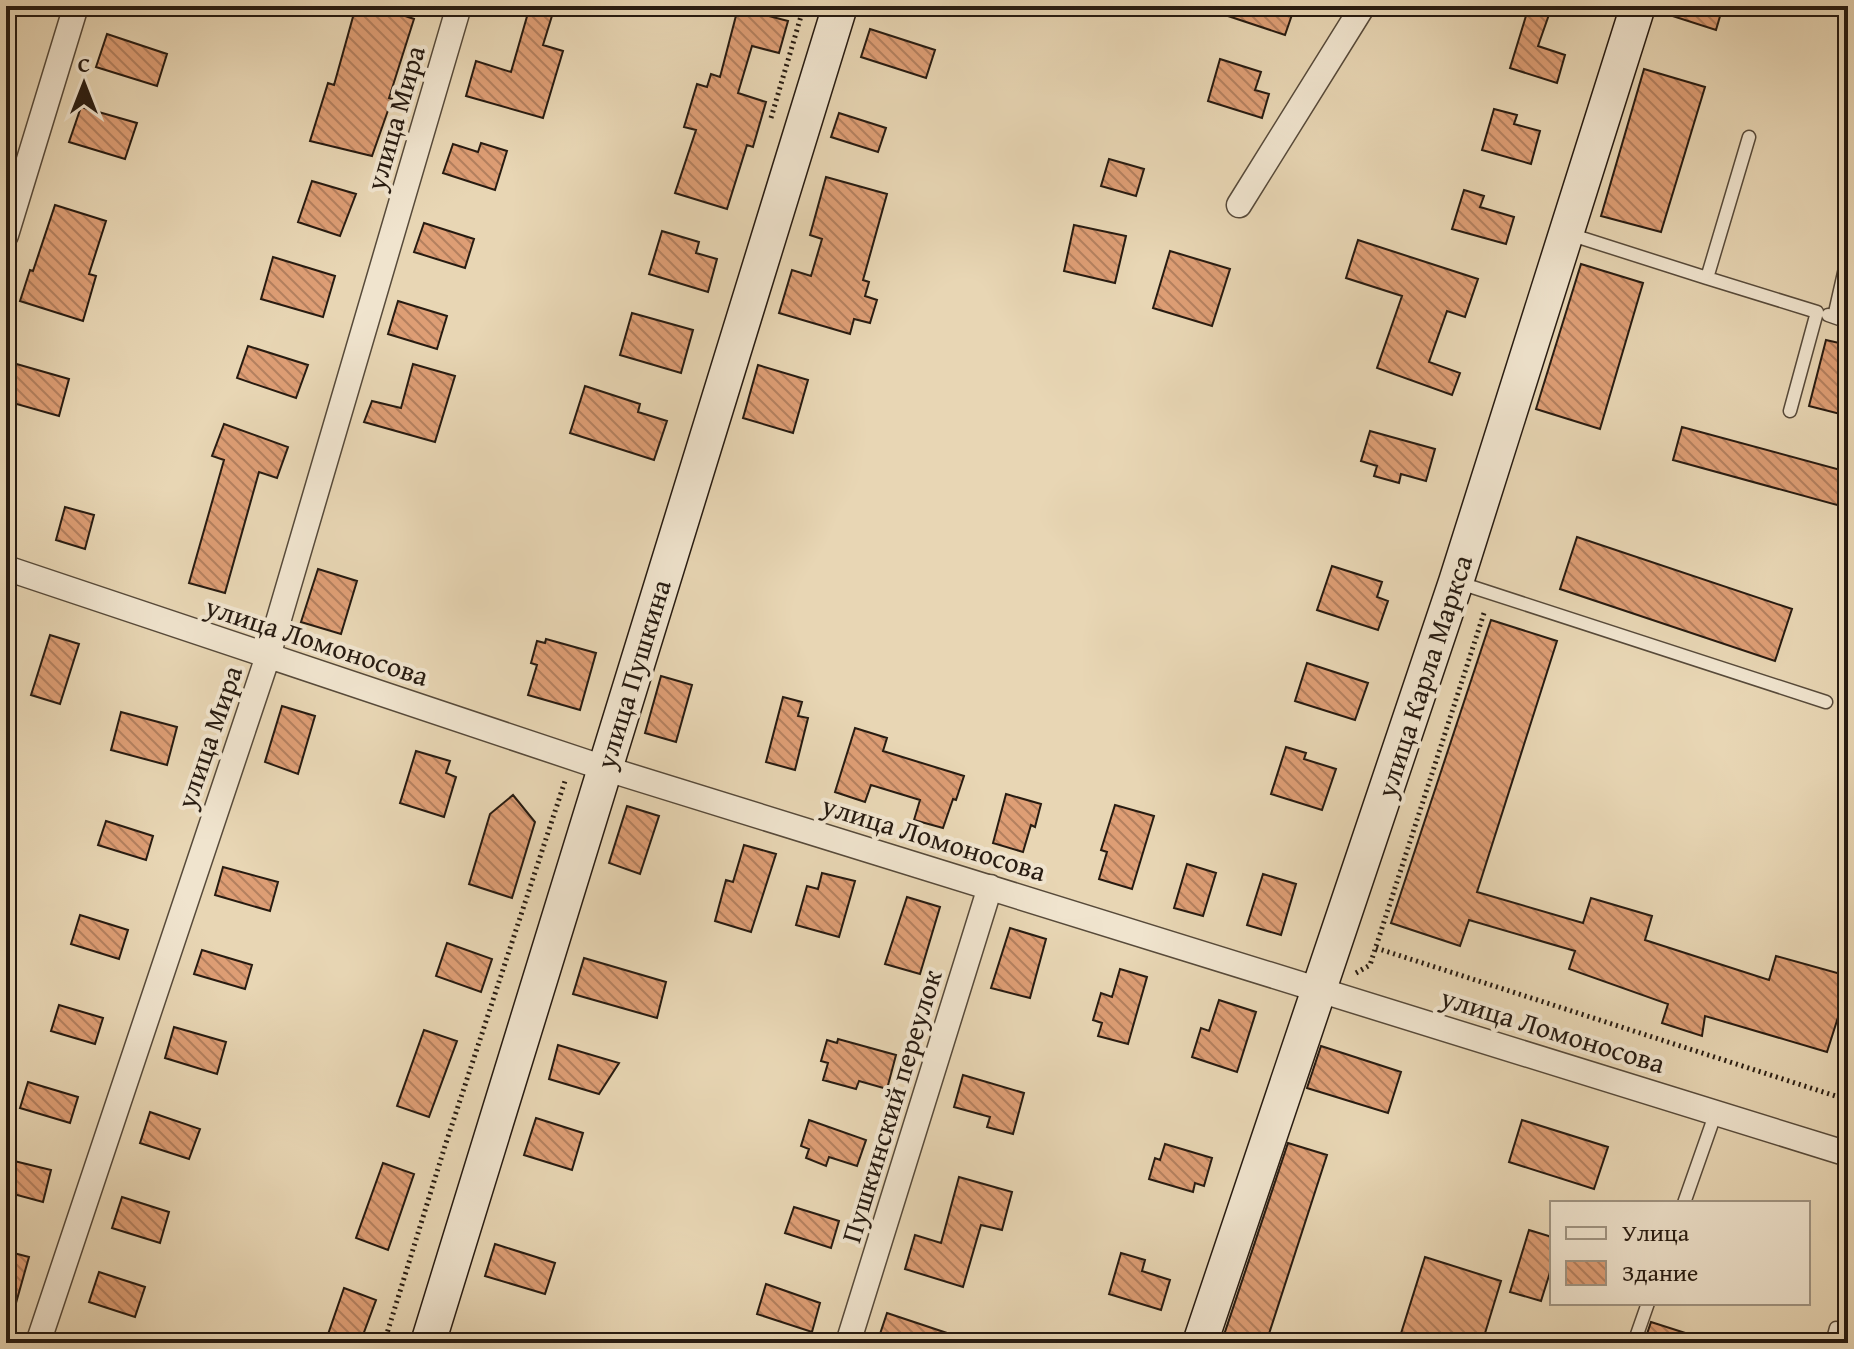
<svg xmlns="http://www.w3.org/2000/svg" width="1854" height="1349" viewBox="0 0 1854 1349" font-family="'Gentium Book Plus',serif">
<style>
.building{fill:url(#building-back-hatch);stroke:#271b11;stroke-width:2}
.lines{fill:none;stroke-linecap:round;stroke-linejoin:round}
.lane-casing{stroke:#574a3a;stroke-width:15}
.street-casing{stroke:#574a3a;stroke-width:27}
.secondary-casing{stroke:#271b11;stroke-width:37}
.path{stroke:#271b11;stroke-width:5;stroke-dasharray:2 4;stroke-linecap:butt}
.lane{stroke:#f0e4ce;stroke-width:12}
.street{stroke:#f0e4ce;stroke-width:24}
.secondary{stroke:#f0e4ce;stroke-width:34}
.labels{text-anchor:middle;stroke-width:8;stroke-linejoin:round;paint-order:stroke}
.street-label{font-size:28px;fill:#271b11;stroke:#f0e4ce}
</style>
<defs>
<pattern id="building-back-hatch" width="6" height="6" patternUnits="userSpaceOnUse" patternTransform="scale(2)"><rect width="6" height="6" fill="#de9e75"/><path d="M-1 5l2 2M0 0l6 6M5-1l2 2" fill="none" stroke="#b4805f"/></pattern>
</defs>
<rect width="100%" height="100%" fill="#e8d6b4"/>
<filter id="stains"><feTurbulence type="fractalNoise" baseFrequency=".0025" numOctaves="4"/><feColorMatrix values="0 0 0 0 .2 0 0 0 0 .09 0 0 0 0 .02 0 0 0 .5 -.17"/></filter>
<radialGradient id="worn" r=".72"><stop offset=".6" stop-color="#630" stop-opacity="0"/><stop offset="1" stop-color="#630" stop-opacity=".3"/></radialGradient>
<path class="building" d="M356 6H376L414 19 389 98 392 99 372 156 310 141 328 83 334 85Z
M530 6H555L543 45 563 51 543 118 466 96 476 61 511 72Z
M1211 6H1295L1285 35 1210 10Z
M1529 6H1552L1538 46 1565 55 1557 83 1510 68Z
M1657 6H1723L1716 30 1657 11Z
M738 8 788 21 779 53 752 46 738 93 766 102 753 147 747 145 727 209 675 193 696 130 684 127 697 84 707 87 711 74 720 77Z
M870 29 935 50 926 78 861 57Z
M107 34 167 54 157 86 96 67Z
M1220 59 1261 72 1255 90 1269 94 1262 118 1208 101Z
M1644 69 1705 87 1661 232 1601 216Z
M81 107 137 123 125 159 69 142Z
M1494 109 1517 115 1514 124 1540 131 1531 164 1482 150Z
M839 113 886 128 878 152 831 137Z
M481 143 507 151 495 190 443 173 453 144 478 152Z
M1109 159 1144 169 1136 196 1101 186Z
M826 177 887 194 863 280 869 282 865 296 877 300 870 323 854 319 850 334 779 313 792 270 811 276 822 239 810 235Z
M312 181 356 194 340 236 298 222Z
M1464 190 1484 196 1480 207 1514 217 1506 244 1452 229Z
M55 205 106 221 89 274 96 276 83 321 20 301 30 270 33 271Z
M424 223 474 239 465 268 414 252Z
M1074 225 1126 236 1115 283 1064 271Z
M662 231 699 242 696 253 717 259 708 292 649 274Z
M1358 240 1478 279 1465 317 1447 311 1429 362 1460 373 1452 395 1377 368 1402 296 1346 278Z
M1170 251 1230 269 1212 326 1153 308Z
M273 257 335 276 323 317 261 299Z
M1581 264 1643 283 1600 429 1536 409Z
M398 301 447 316 437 349 388 334Z
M632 313 693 330 681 373 620 355Z
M1826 340 1848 345V416L1809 406Z
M248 346 308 365 296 398 237 378Z
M6 361 69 379 59 416 6 401Z
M413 364 455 376 435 442 364 422 372 401 401 408Z
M758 365 808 380 793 433 743 418Z
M585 386 640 404 638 412 667 421 654 460 570 433Z
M224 424 288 447 277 478 259 472 225 593 189 583 224 460 212 456Z
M1682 427 1848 472V508L1673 460Z
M1370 431 1435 449 1426 481 1401 474 1399 483 1374 476 1377 466 1361 461Z
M65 507 94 515 85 549 56 540Z
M1577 537 1792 609 1775 661 1560 589Z
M1332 566 1382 582 1377 597 1388 601 1378 630 1317 610Z
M318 569 357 581 341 634 301 622Z
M1491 620 1557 641 1477 892 1583 923 1591 898 1652 916 1645 940 1769 980 1776 956 1848 976V986L1827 1052 1705 1016 1702 1036 1662 1023 1668 1004 1569 969 1575 951 1469 920 1460 946 1391 923Z
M50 635 79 644 60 704 31 695Z
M546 639 596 653 580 710 528 695 537 665 531 663 537 641 545 643Z
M1307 663 1368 683 1355 720 1295 701Z
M661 676 692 685 676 742 645 733Z
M783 697 802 702 798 716 808 718 795 770 766 762Z
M282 706 315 716 298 774 265 762Z
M121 712 177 727 167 765 111 750Z
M855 728 887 738 883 751 964 776 956 800 953 799 943 828 914 820 920 800 871 785 865 802 835 792Z
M1286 747 1306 753 1304 759 1336 769 1322 810 1271 794Z
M416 751 450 761 446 773 456 777 444 817 400 803Z
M1006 794 1041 804 1035 827 1031 825 1023 852 993 843Z
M513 795 535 822 512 898 469 884 490 814Z
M1115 805 1154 816 1132 889 1099 879 1107 852 1101 850Z
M627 806 659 816 640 874 609 863Z
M106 821 153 836 146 860 98 845Z
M744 845 776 854 751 932 715 921 726 880 733 882Z
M1187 864 1216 873 1203 916 1174 908Z
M223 867 278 882 270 911 215 895Z
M822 873 855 881 839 937 796 925 807 886 818 889Z
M1263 874 1296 884 1281 935 1247 925Z
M907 897 940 907 920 974 885 964Z
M80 915 128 930 119 959 71 944Z
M1010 928 1046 939 1030 998 991 988Z
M447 943 492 959 481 992 436 976Z
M202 950 252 965 245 989 194 974Z
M584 958 666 982 657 1018 573 994Z
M1120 969 1147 977 1128 1044 1098 1036 1102 1023 1093 1020 1101 993 1112 997Z
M1219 1000 1256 1012 1237 1072 1192 1057 1201 1028 1209 1031Z
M59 1005 103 1018 95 1044 51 1031Z
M174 1027 226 1042 217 1074 165 1058Z
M424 1030 457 1041 429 1117 397 1106Z
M838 1039 896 1055 887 1089 859 1081 856 1089 823 1080 828 1063 821 1061 827 1040 837 1043Z
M558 1045 619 1063 599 1094 549 1079Z
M1321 1046 1401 1072 1388 1113 1307 1088Z
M963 1075 1024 1093 1013 1134 987 1127 990 1117 954 1107Z
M28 1082 78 1097 70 1123 20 1108Z
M150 1112 200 1129 189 1159 140 1143Z
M536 1118 583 1133 572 1170 524 1155Z
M809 1120 866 1140 857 1166 829 1157 826 1166 806 1158 809 1149 801 1146Z
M1522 1120 1608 1147 1594 1189 1509 1162Z
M1288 1143 1327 1155 1266 1343H1237L1223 1338Z
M1165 1144 1212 1158 1204 1186 1195 1183 1193 1192 1149 1179 1155 1158 1160 1160Z
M6 1159 51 1170 43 1202 6 1192Z
M383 1163 414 1174 388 1250 356 1238Z
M959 1177 1012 1192 1002 1230 981 1225 963 1287 905 1269 915 1235 941 1243Z
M122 1197 169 1212 160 1243 112 1228Z
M794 1207 839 1221 831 1248 785 1233Z
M1529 1230 1552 1237V1266L1541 1301 1510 1292Z
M495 1244 555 1263 545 1294 485 1276Z
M6 1251 29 1257 12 1317 6 1316Z
M1121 1253 1145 1260 1142 1271 1170 1280 1161 1310 1109 1294Z
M1425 1257 1501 1281 1482 1343H1398Z
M99 1272 145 1287 135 1317 89 1302Z
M766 1284 820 1303 812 1332 757 1314Z
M344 1288 376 1300 360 1343H325Z
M887 1313 965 1339 964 1343H877Z
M1651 1322 1701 1338V1343H1644Z"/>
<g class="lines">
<g class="lane-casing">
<path id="lane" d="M1749 137 1707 278 1817 312 1790 411
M1569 234 1707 278
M1828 315 1848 322
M1834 317 1848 255
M1460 583 1826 702
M1684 1203 1716 1112
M1634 1343 1648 1303
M1832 1343 1836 1328 1848 1331"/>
</g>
<g class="street-casing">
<path id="street" d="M1239 205 1363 6
M6 235 76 6
M6 568 604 768 1848 1154
M38 1343 268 656 459 6
M848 1343 990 887"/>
</g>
<g class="secondary-casing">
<path id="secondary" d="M428 1343 840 6
M1200 1343 1456 582 1638 6"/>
</g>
<path class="path" d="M771 118 804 6
M1376 948 1848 1100
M1356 973 1370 965 1485 610
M384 1343 445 1146 565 781"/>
<use href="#lane" class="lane"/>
<use href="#street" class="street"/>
<use href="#secondary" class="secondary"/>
</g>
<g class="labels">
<g class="street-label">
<text transform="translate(395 118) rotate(-74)" y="10">улица Мира</text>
<text transform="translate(317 641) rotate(18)" y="10">улица Ломоносова</text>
<text transform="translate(633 674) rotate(-73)" y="10">улица Пушкина</text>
<text transform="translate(1424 676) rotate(-72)" y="10">улица Карла Маркса</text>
<text transform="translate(209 737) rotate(-71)" y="10">улица Мира</text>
<text transform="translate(934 838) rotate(17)" y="10">улица Ломоносова</text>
<text transform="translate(1553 1030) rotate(17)" y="10">улица Ломоносова</text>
<text transform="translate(891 1106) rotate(-73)" y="10">Пушкинский переулок</text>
</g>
</g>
<rect width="1854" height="1349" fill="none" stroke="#e8d6b4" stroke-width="32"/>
<rect x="8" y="8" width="1838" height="1333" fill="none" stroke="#271b11" stroke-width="4"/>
<rect x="16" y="16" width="1822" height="1317" fill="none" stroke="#271b11" stroke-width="2"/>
<rect x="1550" y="1201" width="260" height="104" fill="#f0e4ce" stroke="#a09482" stroke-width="2"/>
<rect x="1566" y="1227" width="40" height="12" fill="#f0e4ce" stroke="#a09482" stroke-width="2"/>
<text x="1622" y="1241" font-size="24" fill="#271b11">Улица</text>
<rect x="1566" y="1261" width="40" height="24" fill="url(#building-back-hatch)" stroke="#a09482" stroke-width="2"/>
<text x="1622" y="1281" font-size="24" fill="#271b11">Здание</text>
<g transform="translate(84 84)" stroke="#f0e4ce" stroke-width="6" paint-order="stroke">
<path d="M0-6L14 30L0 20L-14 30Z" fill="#271b11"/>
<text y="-12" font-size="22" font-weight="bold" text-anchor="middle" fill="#271b11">С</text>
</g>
<rect width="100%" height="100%" filter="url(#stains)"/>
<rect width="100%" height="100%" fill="url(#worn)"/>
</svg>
